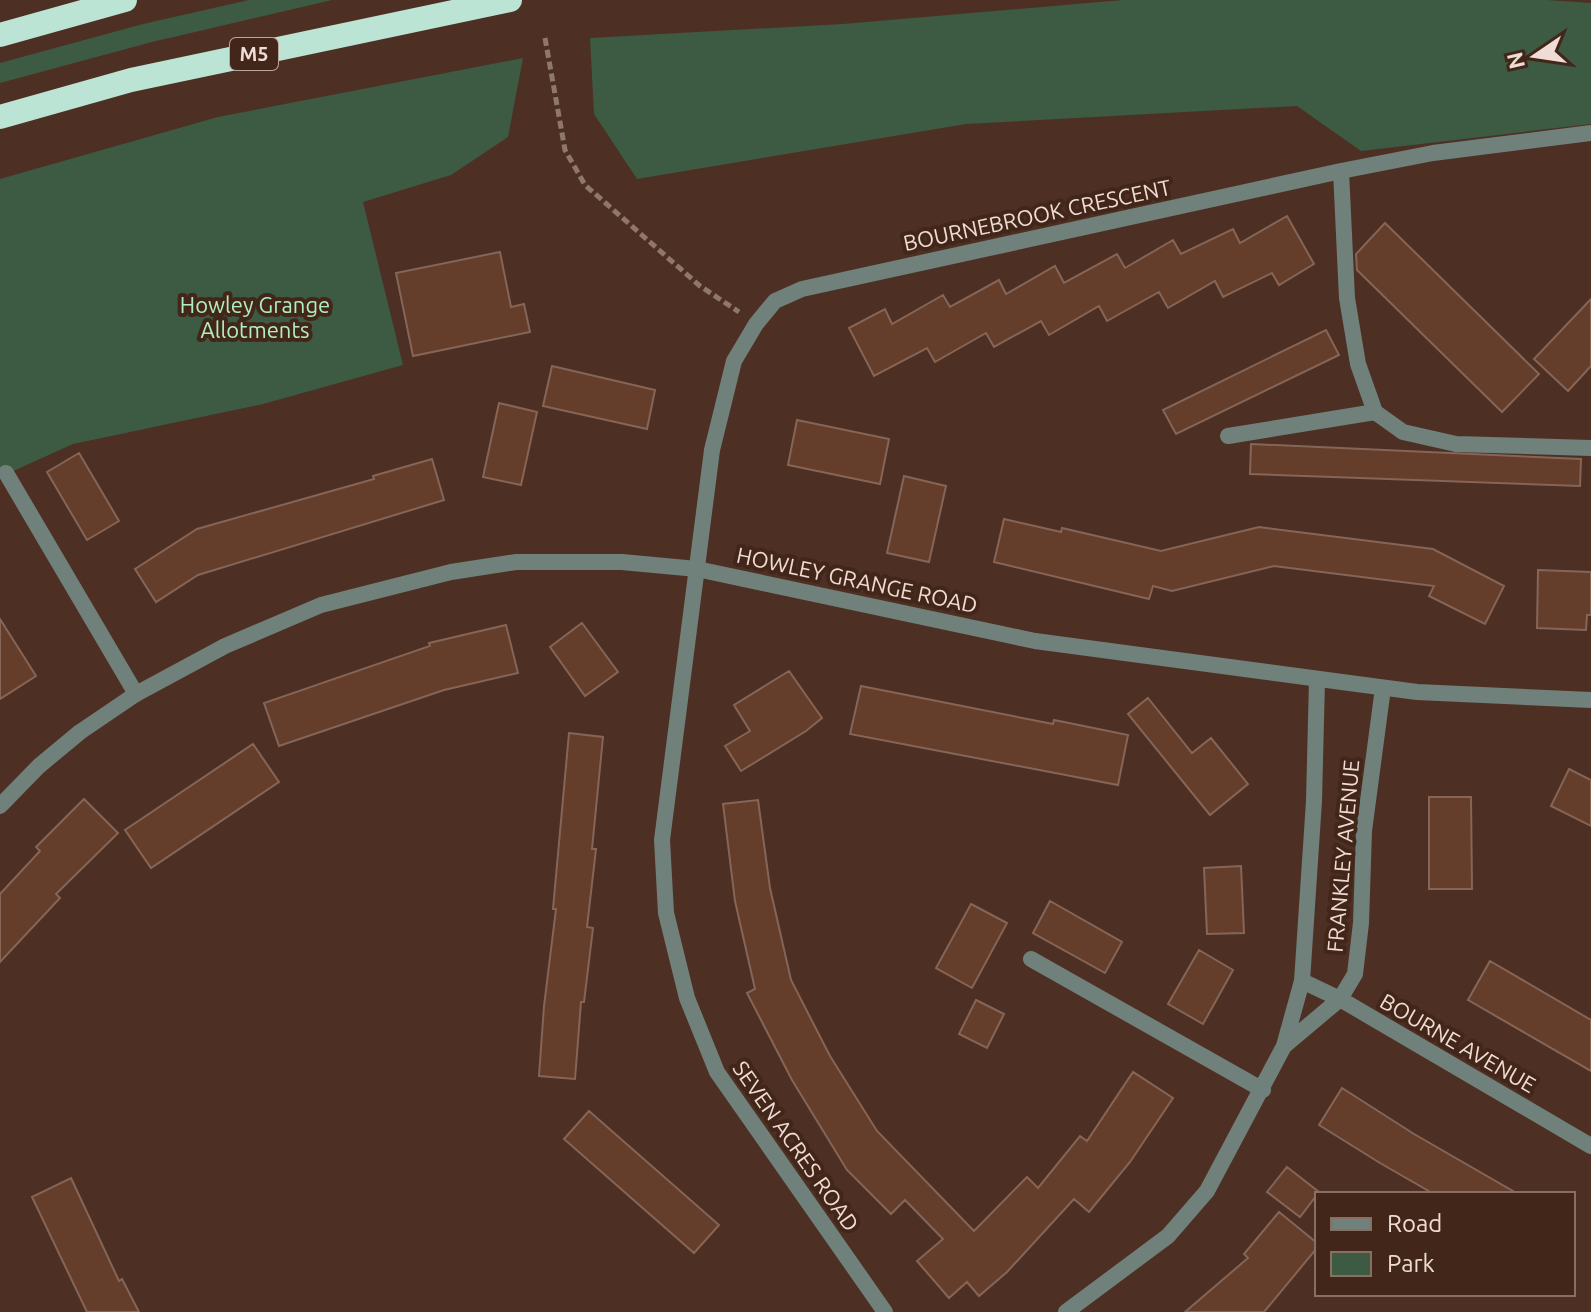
<svg xmlns="http://www.w3.org/2000/svg" width="1591" height="1312" viewBox="0 0 1591 1312" font-family="Ubuntu,sans-serif">
<style>
.green{fill:#3d5a43}
.building{fill:#653d2b;stroke:#856557;stroke-width:2}
.lines{fill:none;stroke-linecap:round;stroke-linejoin:round}
.path{stroke:#90776c;stroke-width:5;stroke-dasharray:8 4;stroke-linecap:butt}
.minor{stroke:#70807a;stroke-width:16}
.tertiary{stroke:#70807a;stroke-width:16}
.motorway{stroke:#bbe4d4;stroke-width:24}
.labels{text-anchor:middle;stroke-width:8;stroke-linejoin:round;paint-order:stroke}
.shield{fill:#422619;stroke:#bba59c;stroke-width:2}
.shield-label{font-size:20px;font-weight:bold;fill:#efdcd4}
.street-label{font-size:22px;fill:#efdcd4;stroke:#422619}
.park-label{font-size:22px;fill:#afefbd;stroke:#422619}
</style>
<rect width="100%" height="100%" fill="#4d3023"/>
<path class="green" d="M249 0H332L152 42 0 83V63L143 24Z
M1123 0H1547L1591 3V124L1361 151 1297 106 966 124 637 179 594 114 590 38 843 24Z
M523 58 508 137 451 175 363 202 403 365 263 404 73 444 0 477V179L218 117Z"/>
<path class="building" d="M1287 216 1314 264 1279 285 1272 273 1223 297 1215 281 1168 308 1159 292 1107 321 1099 306 1049 335 1041 321 994 347 986 333 935 362 927 348 874 376 849 328 885 309 892 324 943 295 950 307 999 280 1006 294 1055 266 1064 283 1117 254 1125 268 1173 240 1181 254 1233 229 1240 243Z
M1385 223 1539 374 1502 412 1357 270 1356 254Z
M500 252 511 307 524 304 530 332 413 356 396 273Z
M1591 299V366L1568 391 1534 359Z
M1326 330 1339 355 1176 434 1163 410Z
M552 366 655 390 647 429 543 406Z
M499 403 537 412 521 485 483 477Z
M797 420 889 439 880 484 788 465Z
M1251 444 1581 459 1580 486 1250 474Z
M79 453 119 521 87 540 47 472Z
M432 459 444 500 198 575 156 602 135 569 197 529 374 479 373 476Z
M904 476 946 486 929 562 887 553Z
M1004 519 1061 532 1062 528 1161 551 1259 527 1433 549 1504 586 1485 624 1429 596 1434 586 1274 566 1172 591 1153 586 1149 599 994 562Z
M1538 570 1591 572V615H1587L1586 630 1537 628Z
M0 619 36 676 0 699Z
M582 623 618 672 585 696 550 647Z
M506 625 518 673 444 690 279 746 264 703 430 646 429 643Z
M789 671 822 718 806 731 741 771 725 746 750 731 734 705Z
M861 686 1053 724 1054 720 1128 735 1118 785 850 734Z
M1148 698 1192 753 1211 738 1248 784 1210 815 1128 714Z
M569 733 603 737 592 849H596L587 927 593 928 584 1002H581L575 1079 539 1076 544 1006 556 909H553Z
M253 744 279 782 151 868 125 830Z
M1569 769 1591 780V826L1551 806Z
M1429 797H1471L1472 889H1429Z
M84 799 118 833 56 894 60 898 0 962V894L40 851 36 847Z
M758 800 770 888 791 980 830 1056 877 1131 974 1231 1027 1177 1038 1188 1080 1136 1087 1141 1133 1072 1173 1098 1130 1162 1089 1212 1074 1199 1007 1272 979 1296 967 1282 949 1298 917 1261 943 1239 905 1200 891 1214 847 1170 792 1080 747 993 755 989 735 901 723 804Z
M1241 866 1244 933 1207 934 1204 868Z
M1050 901 1122 942 1105 973 1033 933Z
M971 904 1007 923 972 988 936 968Z
M1199 950 1233 970 1203 1024 1168 1004Z
M1490 961 1591 1020V1071L1468 1000Z
M976 1000 1004 1014 987 1048 959 1034Z
M1342 1088 1414 1134 1518 1194H1434L1380 1163 1319 1125Z
M589 1111 719 1225 694 1253 564 1139Z
M1287 1167 1319 1192 1300 1217 1267 1192Z
M71 1178 119 1281 122 1279 139 1312H87L32 1197Z
M1279 1212 1317 1243V1248L1264 1312H1185L1248 1258 1244 1254Z"/>
<g class="lines">
<path class="path" d="M545 38 565 150 585 185 700 286 739 312"/>
<path class="minor" d="M1341 171 1347 298 1358 364 1375 412 1403 432 1456 444 1591 448
M1228 436 1375 412
M6 473 136 694
M1031 959 1263 1090
M1302 981 1340 999 1591 1146
M1284 1046 1340 999 1355 974 1361 923 1364 831 1383 688
M885 1312 717 1072 687 998 666 913 662 840 712 450 734 361 756 324 775 301 802 289 1341 171 1433 153 1591 133
M1066 1312 1168 1236 1207 1191 1284 1046 1302 981 1314 801 1317 680"/>
<path class="tertiary" d="M0 806 39 766 80 732 136 694 225 646 321 605 451 572 516 562H622L697 569 1035 641 1417 692 1591 700"/>
<path class="motorway" d="M0 35 125 0
M0 117 131 80 510 0"/>
</g>
<g class="labels">
<rect class="shield" x="230" y="38" width="48" height="32" rx="6"/>
<g class="shield-label">
<text x="254" y="61">M5</text>
</g>
<g class="street-label">
<text transform="translate(1037 215) rotate(-12)" y="8">BOURNEBROOK CRESCENT</text>
<text transform="translate(857 580) rotate(12)" y="8">HOWLEY GRANGE ROAD</text>
<text transform="translate(1343 856) rotate(-85)" y="8">FRANKLEY AVENUE</text>
<text transform="translate(1458 1043) rotate(30)" y="8">BOURNE AVENUE</text>
<text transform="translate(796 1146) rotate(55)" y="8">SEVEN ACRES ROAD</text>
</g>
<g class="park-label">
<text x="255" y="313">Howley Grange<tspan x="255" dy="25">Allotments</tspan></text>
</g>
</g>
<rect x="1315" y="1192" width="260" height="104" fill="#422619" stroke="#876f64" stroke-width="2"/>
<rect x="1331" y="1218" width="40" height="12" fill="#70807a" stroke="#876f64" stroke-width="2"/>
<text x="1387" y="1232" font-size="24" fill="#efdcd4">Road</text>
<rect x="1331" y="1252" width="40" height="24" fill="#3d5a43" stroke="#876f64" stroke-width="2"/>
<text x="1387" y="1272" font-size="24" fill="#efdcd4">Park</text>
<g transform="translate(1535 56) rotate(257)" stroke="#422619" stroke-width="6" paint-order="stroke">
<path d="M0-6L14 30L0 20L-14 30Z" fill="#efdcd4"/>
<text y="-12" font-size="22" font-weight="bold" text-anchor="middle" fill="#efdcd4">N</text>
</g>
</svg>
